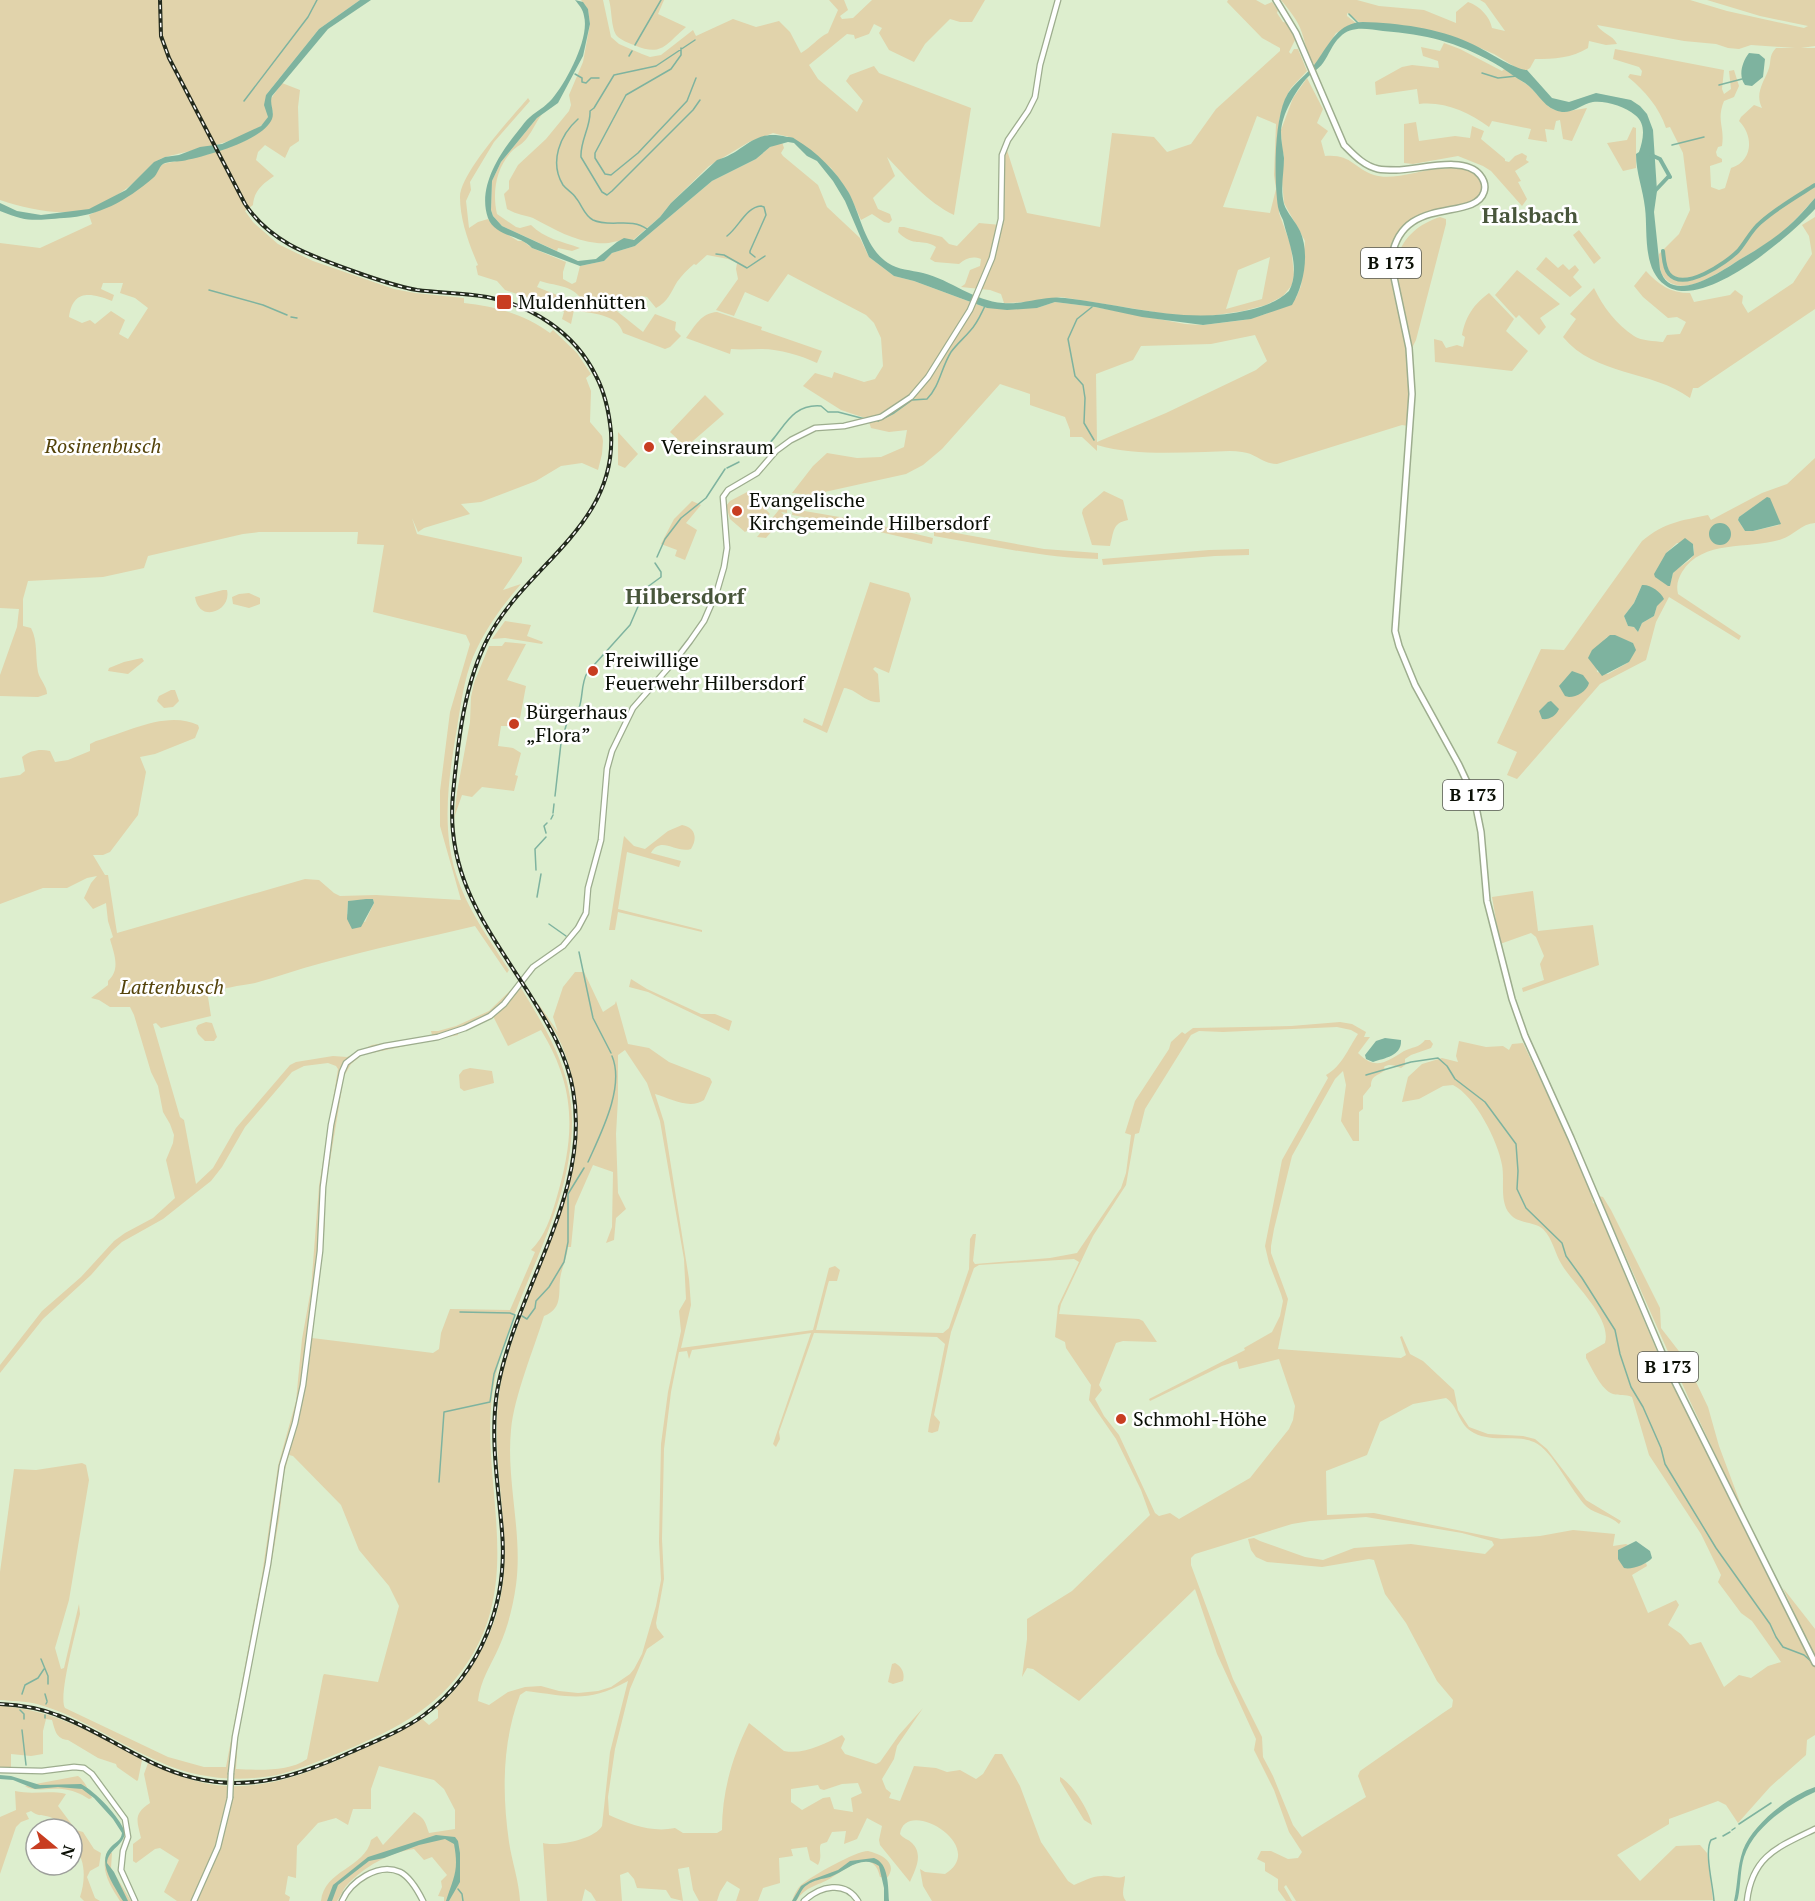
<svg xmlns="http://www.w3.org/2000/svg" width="1815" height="1901" viewBox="0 0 1815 1901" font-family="'PT Serif',serif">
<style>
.green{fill:#e1d3ab;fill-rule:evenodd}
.water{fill:#7eb39f}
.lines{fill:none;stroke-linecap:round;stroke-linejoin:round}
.stream{stroke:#7eb39f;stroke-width:1.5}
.canal{stroke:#7eb39f;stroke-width:4}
.secondary-casing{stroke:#9dad8e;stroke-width:7}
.primary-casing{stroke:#9dad8e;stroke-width:8}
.secondary{stroke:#fff;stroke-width:4.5}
.primary{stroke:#fff;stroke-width:5}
.rail-casing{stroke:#232a1d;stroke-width:4}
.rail{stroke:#fff;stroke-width:1.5;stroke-dasharray:4.5;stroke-linecap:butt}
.secondary-bridge-casing{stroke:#9dad8e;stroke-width:7;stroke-linecap:butt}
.secondary-bridge{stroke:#fff;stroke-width:4.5}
.poi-dot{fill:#c83d21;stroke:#fff;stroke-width:2}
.labels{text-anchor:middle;stroke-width:5;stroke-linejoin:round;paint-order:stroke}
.shield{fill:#fff;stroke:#545750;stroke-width:1.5}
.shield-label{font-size:18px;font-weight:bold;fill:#0a0f05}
.poi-label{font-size:20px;fill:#0a0f05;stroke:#fff;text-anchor:start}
.park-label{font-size:20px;font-style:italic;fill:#54430a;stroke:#fff}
.quarter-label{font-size:22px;font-weight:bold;fill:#48563b;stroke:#fff}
</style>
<rect width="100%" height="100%" fill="#ddeece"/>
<path class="green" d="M0 0H360L319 29 266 95 268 117C257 141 190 150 166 157 155 160 149 168 141 176 130 188 102 206 86 210 58 216 27 209 0 200Z
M581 0H603L611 37 619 44 642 54 650 57 661 55 693 30 696 36 733 19 756 27 779 21 790 32 801 53C812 47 817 38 828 33L838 10 829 0H844L848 10 840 16 842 19 853 18 872 0H985L972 22H960L950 19 925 44 914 62 889 50 879 33 882 28 874 24 869 34 855 39 854 35 847 34 809 65 818 79 857 112 863 101 846 81 850 75 874 66 879 73 971 108 954 215C927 202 907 178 887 157L895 176 873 198 878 209 890 214 892 220 889 223 884 222 872 214 861 220 849 193 831 168 793 138 773 133 749 142 709 166 671 203 660 217 633 240C621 238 610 245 597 243 574 241 554 229 533 218 525 215 517 215 507 209L504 194 509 189V181L518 165 546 139 569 111 571 105 569 95 583 62 590 24 588 9Z
M609 0H664L658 14 686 27C665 45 662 57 634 45 628 43 621 40 617 36 611 29 612 10 609 0Z
M1228 0H1256L1265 5 1272 2 1278 10 1277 13 1283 22 1288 23 1295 40 1289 52 1291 54 1294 49H1298L1307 71 1291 88 1286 97 1279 120V213L1291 246 1294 275 1292 285 1283 296 1266 305 1243 311 1203 317 1167 314 1061 297 1032 302 1004 303 1001 294 990 290 961 287 965 284 970 270 980 266 981 259C972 256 966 258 959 264L935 262 930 259 936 247C924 238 913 248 898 232L899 227H904L942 237 949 244 957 246 979 223 1001 225C1005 199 1000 173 1006 147L1027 213 1100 227 1112 133 1154 137 1167 152 1191 144 1216 109 1280 51V48L1262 38 1227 2ZM1257 116 1276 124 1274 175 1276 189 1270 213 1223 207ZM1270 257 1262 299 1226 309 1238 270Z
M1281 0H1357L1379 6 1424 10 1456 23V12L1468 2C1480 6 1490 17 1492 28L1505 31 1485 3 1480 0H1690L1727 11 1804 28 1808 26 1760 16 1707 0H1815V46L1801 48H1815V198C1804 210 1793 223 1780 234 1767 244 1754 251 1741 259 1723 269 1682 302 1663 276 1659 270 1659 261 1659 254L1679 234 1690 210 1683 153 1670 127 1666 128C1659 107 1645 91 1628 77L1630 74 1641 76 1642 71 1639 67 1613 59 1615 49 1724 70 1722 89 1724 94 1731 89 1729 71 1734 70 1739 86 1734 97 1724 101C1716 121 1725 126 1722 146L1718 147 1716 152 1717 156 1722 159V162L1710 166 1711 187 1719 190 1725 188 1731 168C1753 161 1754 136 1739 121L1741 117 1754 105 1762 108C1755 94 1763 83 1768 71 1772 62 1768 56 1776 48H1795L1751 45 1739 49 1728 48 1716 44 1684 41 1597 25C1601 33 1613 35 1617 44L1606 45 1589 41 1588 48C1572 58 1554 59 1535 59L1530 68 1527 70H1520L1494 54 1457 38 1414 27 1359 22 1347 13V16L1356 23 1336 33 1315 65C1306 56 1306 44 1302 33 1298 20 1289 10 1281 0Z
M1444 43 1460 49 1502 71 1504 69 1529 86 1549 107 1555 110 1563 112 1587 108 1572 141 1563 139 1560 120 1556 121 1554 130 1545 129 1547 142 1528 139 1531 129 1492 121 1489 127C1469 112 1444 101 1419 104L1417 89 1376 95 1375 82 1402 67 1412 65 1439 68 1438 61 1423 56 1421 47 1440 51Z
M1307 78 1323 109 1317 123 1328 131 1321 141 1325 156C1352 154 1353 168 1374 175 1392 181 1420 170 1438 169 1452 168 1476 164 1481 183 1483 189 1480 195 1476 199 1469 205 1458 205 1450 206 1425 211 1396 223 1391 249 1385 275 1403 325 1407 353 1411 377 1410 402 1408 426L1402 425 1277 464C1263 464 1255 453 1242 452 1230 450 1217 452 1205 452 1169 453 1131 455 1097 445V451L1082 437H1070V430L1065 417 1030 405V394L1000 384 942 449 923 465 906 474 811 495 792 493 813 466 827 453 857 458 881 457 904 447 907 430 889 432 871 428 868 419 841 410 803 386 815 373 832 378 834 372 864 382 875 379 883 366 881 338 874 323 866 315 788 274 768 302 745 292 734 316 716 310 738 279 736 269 737 263 728 259 707 255 696 265 694 264C688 269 682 275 677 282 671 292 668 302 656 308L647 297 641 296 631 304 621 303 613 308 643 332 655 314 676 322 675 330 681 336 670 347 665 349 623 333C617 313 591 314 574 310L571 324 562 319 564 312 562 309 505 290 497 281 478 275 476 266 478 265C469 244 460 220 460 197 460 173 512 117 528 98L530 101 494 142 470 182 471 190 466 201 469 228 478 222 488 219 494 226 518 241H523L532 248 566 262 563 272V279L572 284 576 282 580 266 604 261 612 253 635 246 712 181 756 159 770 147 782 142 784 148 781 153 783 156 818 185 827 207 860 238 869 257 894 276 914 281 987 308H1037L1055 302 1095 307 1185 324 1203 325 1244 320 1266 314 1296 298 1301 286 1305 241 1284 203 1282 181 1284 156 1282 149 1281 130 1293 98ZM540 281C559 287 573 284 585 304L588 305V309L582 308 557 295 537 287ZM1255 335 1267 361 1256 370 1166 413 1097 442 1096 374 1133 360 1141 346 1211 344Z
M282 83 300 90 298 107 299 141 290 147 285 158 265 145 258 152 256 160 274 176C263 184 254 190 253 205L245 211 253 222 278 244 313 261 394 289 415 293 464 298V303C495 306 524 314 550 333L553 330 577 353 591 374 586 378 591 391 590 422 602 436 603 441 602 454 598 470 582 463 561 466 536 481 481 502 461 504 470 514 424 528 418 532 412 518 417 534 522 557V562L503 590 521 584C502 606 485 629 473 657 464 679 461 704 457 728 449 775 441 827 456 874 467 909 489 939 509 970L507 973 475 926C424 938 372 949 322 963 299 969 277 977 255 983 242 986 217 987 208 997L211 1016 161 1028 156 1023 153 1024 180 1117 184 1120 196 1184 213 1168 236 1128 290 1065 296 1062 333 1056 347 1057 372 1045 432 1035 431 1031H438L456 1026 489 1011 518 983C544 1026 571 1066 572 1119 573 1217 505 1300 492 1397 482 1482 520 1572 474 1652 444 1705 399 1728 344 1751 324 1759 303 1768 281 1774 242 1783 196 1779 160 1762 118 1744 81 1716 37 1704 25 1701 12 1701 0 1700V1572L14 1469 36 1470 82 1463 86 1465 89 1480 69 1600 55 1648 61 1669 64 1668 79 1604 80 1614C76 1631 58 1697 65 1708L168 1757 204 1767H226L262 1575 278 1466 296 1401 302 1339 311 1289 319 1186 338 1069 336 1066 328 1063 304 1066 292 1072 245 1127 222 1167 211 1181 163 1219 122 1242 112 1251 91 1275 43 1319 0 1373V1365L42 1311 81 1277 114 1241 125 1233 153 1218 175 1198 166 1160 173 1143 174 1135 170 1124 163 1112 158 1086 151 1072 134 1015 130 1007H110L99 1000 91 998 108 985V981C121 969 114 954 110 939L113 937 108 921 106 903 93 909 84 898 91 883 97 876 87 878 67 888H43L0 904V778L20 775 25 771 22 757C31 750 40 749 50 751L55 762 68 760 90 751V744L96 741C127 732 167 710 198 725L199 728 195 738 155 754 140 757 146 772 138 815 110 852 103 855H93L105 875H108L117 933 305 879 319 880 334 893 340 896 376 895 461 900 440 826V791L450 712 470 644 466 635 373 612 384 545 357 544 358 532H259L243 534 148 556 144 568 103 577 28 581 23 599V626L31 628C38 641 35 657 38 672 40 680 47 686 47 694L38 697 0 696V675L17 627 19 609 0 608V243L40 248 92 224 89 215 129 196 163 164 209 154 247 140 261 131 273 113 270 100ZM103 283H123L120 293 135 298 148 308 128 339 119 334 125 320 111 311 95 324 90 320 82 323 69 317C73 289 91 293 112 301L114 295 101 289ZM373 899 374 903 365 922 347 914 348 901ZM493 1016 508 1046 541 1030C577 1089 575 1136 556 1200 551 1217 544 1238 531 1250L535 1252 510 1310 450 1309 441 1333 439 1349 433 1353 312 1338 325 1224V1191L344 1076 351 1064 362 1055 458 1035V1033ZM289 1455 293 1456 341 1505 359 1550 389 1586 399 1606 378 1682 324 1674 323 1676 307 1759C289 1772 257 1770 236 1769L238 1737 272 1560 279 1519 284 1474Z
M542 114C536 122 533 130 527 138 523 144 517 146 512 151 496 168 492 192 497 214L516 227 520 228 531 225C545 239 561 241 580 248L572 251 558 248 557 251 502 226 493 216 491 210 492 181 501 162 537 118Z
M1416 122 1419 141 1455 136 1470 138 1472 126 1484 131 1481 139 1505 159V161L1509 162 1515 156 1522 153 1527 156 1526 160 1529 162 1515 171 1521 181 1518 182 1527 199 1522 206 1491 171 1483 166 1458 156 1413 164 1404 163V124Z
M1633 127 1636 128V168L1623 171 1607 143 1627 140Z
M1440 217 1446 219V224L1416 340 1412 348 1395 269C1398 242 1415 225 1440 217Z
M1815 217V309L1698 388H1693L1690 398C1652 370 1595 376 1563 337L1576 319 1570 314 1594 288C1603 307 1617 325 1634 336 1642 341 1654 341 1663 342L1667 335 1680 334 1686 322 1677 317 1668 318 1643 297 1634 286 1646 271C1659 285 1670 293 1690 293L1694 302 1730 295 1735 290 1743 296 1742 303 1748 313 1793 283 1812 254 1809 236 1802 225Z
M1579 230 1601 258 1594 264 1573 235Z
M1546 257 1558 268 1563 264 1569 270 1575 265 1579 270 1573 277 1582 287 1570 297 1536 269Z
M1517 270 1560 304 1540 318 1546 327 1539 335 1519 315 1516 318 1495 295Z
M1489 293 1514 319 1506 331 1528 351 1512 371 1435 362 1434 339 1442 341 1446 348 1457 345 1463 347 1465 337 1462 335C1466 316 1473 305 1489 293Z
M717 312 762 327 761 330 822 351 817 363C800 355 779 349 761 349 751 349 741 350 731 349L730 354 686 338C695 326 701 313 717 312Z
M705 395 724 414 686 447 670 432Z
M618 432 638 454 625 468 618 465Z
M1815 458V523C1801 524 1794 535 1782 539 1750 550 1703 538 1682 572 1678 579 1676 585 1678 594L1741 636 1739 640 1669 597 1656 622 1646 660 1600 684 1517 779 1507 775 1517 752 1497 743 1541 649 1564 650 1642 541C1665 522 1680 521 1708 515L1711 520 1762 493 1787 484ZM1767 498 1779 525 1753 531H1745L1738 520 1739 517ZM1677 543 1693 544C1698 561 1683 562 1673 573L1670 585 1666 553ZM1641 587 1657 606 1654 616 1642 623 1638 632 1634 627 1628 626 1624 616 1634 603ZM1607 637 1619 638 1633 643 1629 662 1608 674 1597 672C1596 659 1598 646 1607 637Z
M749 491 770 514 745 532 730 519 726 506 730 501Z
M1104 491 1123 500 1128 520C1112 523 1114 532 1110 546L1092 545 1082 513 1083 509Z
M692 501 701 505 686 523 697 530 685 560 675 556 677 550 661 544 674 519Z
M782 506 787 508V513L781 512 785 516 766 538 757 537Z
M793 509 857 520 933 538 932 544 854 526 792 515Z
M934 529 1044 549 1098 553V559C1042 558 988 545 934 536Z
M1249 549V555L1215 556 1103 565 1102 559 1209 550Z
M870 582 909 593 911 599 889 673 875 667 873 669 878 674 880 702C866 704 857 689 844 688L827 733 803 722 804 718 822 726Z
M223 590H227C232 611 199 624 195 597Z
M249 593 260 598V604L249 608 233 604 232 597 239 594Z
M505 621 531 625 527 636 543 642 542 644 505 638 492 639Z
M505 642 526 644 507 680 526 686 520 718 510 717 508 726H501L498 746 513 748 521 753 515 775 518 776 514 791 482 787 472 797 462 795 454 818 457 792 470 722 471 697 474 683 489 646H502Z
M142 658 144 661 128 674 108 671 109 668 124 662Z
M171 690H175L179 701 173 707 164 708 157 701 159 696Z
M682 825C695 827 698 838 691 849 676 854 661 835 651 853L681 861 679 867 627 852 618 909 702 930V932L618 912 615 930H609L624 836 634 846 645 849 668 831Z
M1533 891 1538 931 1593 925 1599 965 1523 992 1522 988 1544 980 1540 964 1544 956 1536 937 1531 933 1500 944 1492 897Z
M575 972H584L603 1012 615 1004 616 1001 628 1044 649 1048 669 1062 710 1078 712 1082 704 1100C689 1110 670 1098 655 1094L664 1122 689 1279 691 1305 681 1348 813 1330 829 1268 835 1266 840 1270 837 1281H829L828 1284 816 1330 943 1333 949 1328 969 1269 970 1239 973 1234H976L973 1261 975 1264 1050 1258 1077 1253 1121 1188 1126 1173 1131 1135 1125 1133 1135 1101 1169 1049 1171 1042 1182 1032 1185 1034 1193 1028 1291 1026 1340 1022 1352 1024 1366 1032 1364 1037H1370L1358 1053C1376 1071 1386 1062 1404 1051 1412 1047 1419 1048 1425 1040H1430L1433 1044 1431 1048 1411 1055 1405 1059V1065L1401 1068C1395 1066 1390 1063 1384 1067L1385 1070C1378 1076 1371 1075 1371 1086L1363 1096V1109L1359 1112V1141H1353L1341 1121 1346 1085 1343 1071 1335 1079 1292 1156 1274 1229 1271 1246V1253L1288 1299 1278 1349 1401 1358 1406 1355 1400 1337 1402 1336 1410 1354 1423 1361 1454 1390 1458 1410 1469 1427 1488 1434 1523 1436 1535 1439 1547 1449 1586 1500 1621 1521 1619 1524C1610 1515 1597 1515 1587 1507 1571 1492 1553 1450 1534 1442 1516 1434 1493 1443 1474 1433 1458 1425 1458 1405 1446 1398L1413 1404 1380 1422 1367 1455 1326 1471 1327 1515 1374 1513 1501 1539 1540 1536 1573 1530 1615 1534 1613 1546 1626 1544 1628 1545 1618 1550 1633 1567 1646 1563 1647 1566 1632 1575 1648 1613 1676 1600 1679 1605 1668 1625 1681 1634 1690 1645 1701 1642 1724 1687 1739 1675 1751 1678 1768 1666 1781 1662 1752 1621 1741 1613 1718 1582 1721 1575 1701 1534 1649 1455 1632 1397C1625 1394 1620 1396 1613 1394 1601 1390 1592 1368 1586 1358V1354L1605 1343C1612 1318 1574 1285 1562 1265 1555 1254 1553 1239 1543 1229 1534 1221 1518 1224 1510 1214 1499 1202 1505 1180 1502 1165 1498 1141 1475 1096 1453 1085L1443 1086 1419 1099 1402 1102 1408 1077 1422 1064 1442 1058 1458 1062 1456 1056 1459 1041 1486 1047 1503 1046 1509 1050 1512 1044 1523 1043 1576 1155 1591 1193 1593 1203 1595 1204 1656 1349 1804 1648 1810 1642 1804 1634 1783 1588 1815 1629V1735L1807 1740 1806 1755 1770 1787 1738 1823 1726 1805 1718 1801 1669 1819V1824L1617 1855 1640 1881 1676 1846 1700 1845 1707 1853 1713 1900 1296 1901 1286 1885 1284 1887 1292 1901H1286L1278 1890V1879L1265 1871V1863L1257 1859 1261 1851H1271L1288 1859 1298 1858 1302 1852 1289 1832 1274 1790 1254 1750 1256 1739 1217 1654 1195 1589 1079 1701 1033 1669 1027 1668 1022 1677 1027 1639V1619L1072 1591 1150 1515 1141 1490 1116 1439 1089 1400 1091 1385 1066 1348 1065 1342 1055 1337 1058 1306 1079 1262 1074 1259 979 1265 974 1268 951 1332 934 1415 940 1422 938 1431 932 1433 928 1432 929 1425 945 1344 937 1337 814 1333 779 1432 780 1439 776 1447 773 1444 811 1333 692 1350 689 1359 687 1351 679 1352 671 1392 664 1449 662 1539 664 1579 656 1623 657 1628 664 1637 647 1649 630 1689 615 1749 608 1797 609 1815C629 1824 652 1833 675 1828L683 1833H717L722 1830C722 1792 732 1757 749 1723L784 1751C804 1755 824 1744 842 1735L845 1739 841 1748 845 1754 876 1764 880 1762 899 1735 923 1708 897 1746 894 1759 882 1779 886 1789 891 1793 889 1798 900 1801 914 1766 936 1768 947 1772 960 1770 976 1779 983 1774 995 1754H1002L1020 1786 1041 1842 1068 1881 1074 1885C1083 1881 1093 1876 1102 1876 1111 1875 1117 1880 1125 1876 1125 1885 1120 1894 1126 1901H932L923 1886 920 1869 925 1872 945 1874C990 1846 905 1796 900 1834 904 1839 908 1839 912 1843 924 1855 915 1870 910 1882L880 1845 879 1840 882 1826 867 1818 857 1839 844 1844 846 1831 832 1832 827 1842 821 1844C818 1849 823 1856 818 1865L810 1860 807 1847 791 1849 793 1856 779 1858 780 1883 763 1888 758 1901H736L740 1889 727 1881 720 1892 717 1901H699L693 1890 689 1867 678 1869 683 1901 671 1898 666 1890 637 1888 634 1879 628 1872 620 1875 622 1901H596L591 1893 585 1889 582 1901H547L543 1843C557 1847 595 1839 602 1826L610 1752 628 1681C586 1704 570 1696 526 1691L520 1695C502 1742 502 1793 509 1842 512 1862 519 1881 520 1901H444V1897L438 1896 442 1887 441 1881 447 1875 432 1857 424 1860 414 1849C390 1852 364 1867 347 1885 343 1889 341 1896 337 1901H321C324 1870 365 1868 371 1840L377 1836 383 1845 414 1812C425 1819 425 1821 429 1833L455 1829V1810L444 1789 434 1780 379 1766 371 1789V1809H353L348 1825 336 1818 318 1823 297 1846 296 1878 288 1876 285 1894 290 1897 289 1901H177L164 1892 179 1860 160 1848 155 1849 136 1863 133 1861V1844L141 1838C137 1821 133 1814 150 1803L144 1774 148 1763C173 1774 200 1785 228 1786 273 1788 316 1770 356 1752 379 1742 401 1733 421 1718L429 1725 438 1718V1710L435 1708C453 1695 467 1676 478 1656 531 1569 485 1481 500 1388 504 1361 514 1336 524 1310 538 1271 552 1233 566 1195 583 1143 582 1087 558 1037 552 1025 542 1014 537 1002L558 1032 553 1017 563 987ZM1337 1027 1351 1030 1358 1034C1348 1049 1342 1066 1326 1075L1328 1078 1282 1160 1265 1246 1269 1263 1281 1294 1283 1301 1280 1316 1272 1332 1244 1348 1245 1350 1149 1399 1150 1401 1222 1366 1237 1361 1239 1369 1279 1359 1295 1406 1293 1420 1289 1429 1250 1478 1179 1519 1170 1513 1159 1516 1155 1513 1119 1435 1104 1416 1095 1399 1102 1390 1099 1385 1116 1343 1123 1341 1157 1342 1143 1321 1139 1319 1059 1314 1061 1304 1093 1236 1126 1185 1135 1134 1139 1133 1145 1109 1191 1035 1199 1031 1223 1032ZM625 1050 647 1083 660 1121 684 1259 686 1299 679 1311 681 1331 668 1392 661 1444 659 1542 661 1580 656 1606 642 1654 634 1669 630 1674 611 1687 598 1691 578 1693 559 1691 541 1686 525 1687 508 1692 489 1705 478 1701C480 1681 491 1665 499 1647 508 1627 513 1606 516 1585 523 1534 506 1481 511 1430 514 1396 534 1349 544 1316 565 1308 557 1290 561 1274 563 1265 567 1257 568 1247H571L575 1206 593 1165 613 1172 612 1227 606 1243 614 1240 616 1218 626 1209 618 1193 616 1134 618 1099V1055ZM1366 1517 1462 1533 1492 1541 1494 1545 1485 1554 1411 1544 1354 1548 1323 1560 1305 1557 1260 1541 1254 1538 1248 1539 1251 1550 1256 1557 1267 1562 1322 1567 1369 1559 1374 1560 1385 1594 1406 1623 1437 1681 1453 1700 1452 1707 1443 1713 1360 1771 1358 1776 1366 1797 1302 1837 1293 1825 1273 1776 1263 1757 1262 1737 1233 1679 1191 1565V1558L1195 1554 1292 1524 1310 1521ZM858 1783 862 1793 851 1798 853 1812 834 1809 830 1797 823 1798 802 1810 791 1802V1789L818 1785 820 1789 824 1790 842 1784Z
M631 979 647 989 701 1014H715L732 1021 729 1031 648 992 629 987Z
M206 1022 212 1023 217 1037 214 1041H205L198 1034 196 1028 198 1025Z
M470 1068 492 1071 494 1083 464 1091 460 1088 459 1075 463 1070Z
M1599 1196 1603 1197 1611 1210 1660 1308 1661 1328 1685 1359 1708 1407 1719 1446 1747 1521 1689 1399Z
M895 1663C902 1667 905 1673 903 1681L893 1684 888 1682 892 1664Z
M0 1706C53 1709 97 1735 142 1760L138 1780 137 1781 117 1767 116 1764 98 1758 68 1740C56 1739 55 1730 52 1720L46 1719 43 1731V1754L31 1756 11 1754V1768H0Z
M78 1776C85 1781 89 1791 92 1798L89 1799C80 1793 72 1790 62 1789 50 1788 33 1792 25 1786Z
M1060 1777C1072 1783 1090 1812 1092 1825L1084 1820 1060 1781Z
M15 1791C32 1795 49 1790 66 1794L58 1806 76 1830 83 1832 94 1849 101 1853 99 1866 90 1871 87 1877 95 1898 100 1901H84L80 1897C85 1882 87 1859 73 1847L76 1842 72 1829C63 1828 58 1820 50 1817 42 1814 38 1817 31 1811L26 1813 29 1819 21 1822 16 1827 0 1874V1817L16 1810Z
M108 1851 112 1853 111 1868 131 1901H120C110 1885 99 1869 108 1851Z
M868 1851C881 1854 899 1863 887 1878L880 1877C873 1846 846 1869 831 1878 816 1887 807 1885 796 1901H792C794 1895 797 1889 801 1885 811 1876 856 1851 868 1851Z"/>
<path class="water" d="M360 0H371L328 29 272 96C269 104 275 111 272 119 263 141 203 157 182 161 175 162 169 161 163 164 158 168 158 174 153 178 126 201 99 216 64 218 34 220 29 223 0 211V203L17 211 41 215 89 209 126 190 154 162 165 157 179 155 200 147 222 144 261 126 268 117 264 105 266 95 319 29Z
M575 0 583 2 588 9 590 24 583 56 558 103 537 118 501 162 492 181 491 210 493 216 502 226 578 261 596 259 617 242 624 238 634 240 660 217 671 203 717 160C746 152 752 128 787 137 789 137 793 137 795 139 817 152 836 171 849 193 861 216 865 248 888 263 898 270 911 270 923 273 951 280 974 301 1003 303 1024 305 1044 295 1065 298 1127 305 1187 325 1249 310 1265 306 1277 302 1289 291 1301 269 1288 241 1283 220 1281 216 1279 212 1278 207 1274 179 1274 125 1285 99 1292 83 1308 75 1317 61 1329 44 1339 22 1363 22 1398 23 1438 28 1470 43 1484 49 1515 70 1527 70L1552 98 1569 102 1596 93 1631 100 1640 106 1647 114 1653 130 1657 191 1654 212 1660 269C1670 307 1722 271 1739 260 1753 252 1766 244 1779 234 1792 224 1804 211 1815 198V209C1791 235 1702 313 1665 285 1642 269 1648 231 1645 208 1643 189 1636 173 1636 154L1639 152C1643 140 1647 124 1635 115 1624 106 1601 99 1589 103 1577 107 1569 116 1555 110 1542 105 1536 90 1525 83 1514 77 1505 69 1494 63 1455 41 1427 35 1383 31 1368 29 1351 25 1340 37 1332 44 1329 55 1323 63 1318 70 1311 73 1306 79 1295 92 1282 114 1281 132 1281 141 1283 150 1284 158 1284 174 1280 188 1284 204 1287 213 1296 222 1300 231 1310 253 1304 285 1292 305L1251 319 1203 325 1142 317 1095 307 1055 302 1037 308 1007 310 987 308 914 281 894 276 869 257 845 201 833 181 817 161 807 156 794 143 788 142 770 147 756 159 712 181 635 246 612 253 604 261 580 266 532 248C521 235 495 237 488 218 477 187 500 153 518 131 522 126 526 120 530 117 537 111 545 107 552 99 566 83 590 38 584 16 583 9 579 5 575 0Z
M1749 53 1759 54 1765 59 1763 77 1752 86 1745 85C1738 76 1742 62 1749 53Z
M1767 497 1770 498 1781 524 1753 531H1745L1738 520 1739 517Z
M1709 534a11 11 0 1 1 22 0a11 11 0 1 1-22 0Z
M1685 538 1693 544 1694 555 1673 573 1670 586H1668L1655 577 1654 574 1666 553Z
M1642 585C1650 584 1661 592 1664 599L1657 606 1654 616 1642 623 1638 632 1634 627 1628 626 1624 616 1634 603Z
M1610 635H1615L1633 643 1636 650 1629 662 1602 676 1588 658 1592 650Z
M1572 671 1583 675 1589 683C1587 691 1577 697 1569 697L1565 696 1559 686Z
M1551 701 1559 709C1556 716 1549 720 1542 719L1539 711 1548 702Z
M366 899H373L374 903 361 927 352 929 347 919 348 901Z
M1385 1038 1401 1040C1402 1056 1385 1058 1373 1062L1366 1059 1365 1055 1376 1041Z
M1636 1541 1650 1551 1652 1558C1647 1564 1632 1570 1624 1568L1618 1559V1550Z
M0 1775 11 1776 40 1785 81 1784C96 1792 119 1816 125 1832 124 1846 108 1849 107 1863L114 1872 128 1901H123L121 1898C113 1884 97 1862 110 1848 115 1842 121 1841 122 1833L113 1819 94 1798 82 1789 58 1787 35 1789 13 1780 0 1779Z
M1815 1787V1792C1787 1805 1754 1827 1744 1857 1740 1870 1741 1884 1738 1898L1737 1901H1734C1738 1884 1737 1867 1743 1850 1753 1824 1789 1796 1815 1787Z
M436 1835 455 1837 458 1841 460 1853V1882L449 1901H446C454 1876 459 1871 454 1844L445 1839 419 1845 384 1858 369 1861 338 1885 332 1901H327L333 1885 368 1857Z
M874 1858C889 1863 888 1887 889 1901H884V1888L879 1866C861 1854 846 1871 830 1877 822 1879 814 1880 807 1885 801 1889 800 1895 796 1901H792L801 1886 811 1880 838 1870 850 1861Z"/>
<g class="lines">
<path class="stream" d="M1349 14 1359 24
M695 40 656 66 614 75 594 108 590 111C591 126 580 141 581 157L602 192 607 195 612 191 693 110 700 100
M635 45 661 0
M681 48V55L671 69 626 95 595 153V158L605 174 611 175 638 153 687 101 696 78
M629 56 632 51
M1482 73 1498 78 1517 76
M575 74 582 78V82L586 83 591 78H599
M1719 85 1742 79
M244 101 308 17 317 0
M578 119C560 135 549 162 563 185 567 190 573 193 576 198 582 205 584 215 593 220 610 228 631 217 647 229
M1672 145 1704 137
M727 236C739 227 746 207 761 206L764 207 766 215 750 251V253L755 257
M716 254 724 255 747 268 765 256
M209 290 263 305 287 315
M1092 307 1077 319 1068 339 1075 376 1083 385 1085 398 1084 423 1094 440
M291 317 297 318
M878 421 894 413 912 400 927 399C940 386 941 368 951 352 957 344 964 338 970 331 977 324 981 314 985 306
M758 453C782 439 786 403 821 406L828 412H838L865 419
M727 468 739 462
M657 557 665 539 681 518 706 498 725 469
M594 665 630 625 646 588 661 577V572L655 563
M555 796 561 743 568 719C587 711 578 689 587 673
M553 813 554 804
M551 819 553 815
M546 833 544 826 547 823
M536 870 535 849 546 837
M537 897 541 874
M549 924 566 936
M579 952 593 1018 611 1053
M1366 1075 1411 1062 1438 1058 1447 1066 1455 1079 1485 1102 1516 1144 1518 1171 1517 1189 1526 1208 1562 1243 1566 1256 1582 1278 1615 1330 1620 1354 1631 1387 1643 1407 1661 1448 1665 1464 1716 1548 1770 1624 1776 1637 1783 1647 1804 1655 1813 1663
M588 1162C601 1133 625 1087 612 1056
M522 1316 527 1319 535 1308 536 1301 549 1287 564 1262 568 1242V1194L584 1168
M439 1482 444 1412 490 1402 494 1374 515 1315 510 1313 460 1312
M41 1659 48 1676V1684
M22 1694 25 1685 38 1678 44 1669
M45 1694 47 1701
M46 1704 47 1702
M20 1710 24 1714V1719
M45 1718V1715
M22 1730 26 1765
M1739 1824 1771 1803
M1732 1830 1735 1828
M1723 1836 1730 1832
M458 1889 462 1894 463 1901
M1714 1901C1713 1885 1704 1852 1711 1840L1716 1838"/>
<path class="canal" d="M1651 155 1660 159 1670 177
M1653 193 1669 176
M1663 251C1664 259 1664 268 1669 274 1684 292 1726 263 1738 251 1746 242 1751 230 1761 222 1778 207 1796 197 1815 185"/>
<g class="secondary-casing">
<path id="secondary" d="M0 1770 42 1771 74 1767 84 1768 92 1774 125 1819 128 1837 123 1851 121 1870 135 1901
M231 1773 235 1737 268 1564 282 1466 295 1423 303 1385 320 1251 323 1187 331 1125 342 1072 346 1063 359 1053 385 1046 438 1037 465 1028 490 1016 504 1004 533 967 563 946 578 928 586 913 588 888 601 840 607 769 612 751 633 708 677 658 690 641 704 621 717 591 724 567 727 548 723 497 728 490 757 473 776 451 791 440 815 428 844 426 881 417 911 397 928 377 970 310 992 258 1001 219 1002 155 1008 140 1028 111 1035 97 1040 65 1058 0
M194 1901 218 1847 230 1798
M342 1901C350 1882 378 1862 400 1872 410 1877 418 1891 423 1901
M804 1901C820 1886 845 1880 858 1901
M1747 1901C1752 1856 1778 1847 1815 1829"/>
</g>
<g class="primary-casing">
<path id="primary" d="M1276 0 1296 33 1344 145C1354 155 1364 166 1378 169 1383 170 1390 170 1396 170 1418 170 1465 155 1480 175 1484 180 1486 186 1484 192 1474 223 1398 192 1391 263L1409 348 1412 394 1395 631 1399 646 1415 685 1459 765 1474 797 1481 832 1487 901 1512 999 1525 1036 1571 1138 1671 1374 1815 1663"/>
</g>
<use href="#secondary" class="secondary"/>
<use href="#primary" class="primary"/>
<g class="rail-casing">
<path id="rail" d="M0 1704C20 1705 39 1708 57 1715 104 1732 144 1766 194 1778 251 1792 300 1775 351 1752 376 1741 402 1731 424 1715 482 1672 508 1602 502 1531 498 1484 490 1438 497 1392 514 1291 592 1195 573 1090 567 1055 549 1025 530 995 488 929 445 877 453 794 458 741 464 683 489 636 528 564 617 525 611 432 609 412 605 393 596 376 575 333 533 306 487 297 464 293 440 293 417 290 394 286 372 278 350 270 309 255 270 242 245 204L169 58 161 36 160 0"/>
</g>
<use href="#rail" class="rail"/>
<g class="secondary-bridge-casing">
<path id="secondary-bridge" d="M230 1798 231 1773"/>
</g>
<use href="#secondary-bridge" class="secondary-bridge"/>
</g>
<g class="poi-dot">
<rect x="496" y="294" width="16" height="16" rx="3"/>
<circle cx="649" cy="447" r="6"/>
<circle cx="737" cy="511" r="6"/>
<circle cx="593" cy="671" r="6"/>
<circle cx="514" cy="724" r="6"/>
<circle cx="1121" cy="1419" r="6"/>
</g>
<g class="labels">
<g class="shield">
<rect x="1361" y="248" width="60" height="30" rx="4.5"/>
<rect x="1443" y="780" width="60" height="30" rx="4.5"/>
<rect x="1638" y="1352" width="60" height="30" rx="4.5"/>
</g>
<g class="shield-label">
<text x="1391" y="269">B 173</text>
<text x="1473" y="801">B 173</text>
<text x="1668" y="1373">B 173</text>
</g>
<g class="poi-label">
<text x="518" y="309">Muldenhütten</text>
<text x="661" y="454">Vereinsraum</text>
<text x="749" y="507">Evangelische<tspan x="749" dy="23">Kirchgemeinde Hilbersdorf</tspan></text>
<text x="605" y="667">Freiwillige<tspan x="605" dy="23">Feuerwehr Hilbersdorf</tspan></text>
<text x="526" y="719">Bürgerhaus<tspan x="526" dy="23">„Flora”</tspan></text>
<text x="1133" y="1426">Schmohl-Höhe</text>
</g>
<g class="park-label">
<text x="103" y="453">Rosinenbusch</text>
<text x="172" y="994">Lattenbusch</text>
</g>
<g class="quarter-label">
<text x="1530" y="223">Halsbach</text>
<text x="685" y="604">Hilbersdorf</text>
</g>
</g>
<g transform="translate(54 1847) rotate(109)"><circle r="28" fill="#ffffff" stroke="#9d9f9b" stroke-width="1.5"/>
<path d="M0-4.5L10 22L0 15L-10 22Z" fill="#c83d21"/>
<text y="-9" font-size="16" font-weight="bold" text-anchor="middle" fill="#0a0f05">N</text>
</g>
</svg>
